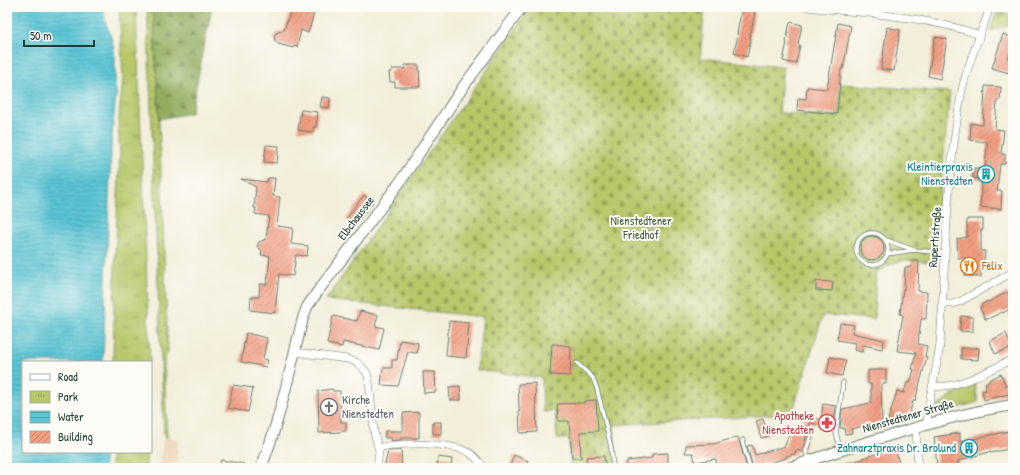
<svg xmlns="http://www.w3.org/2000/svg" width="1020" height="475" viewBox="0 0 1020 475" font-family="'Patrick Hand',sans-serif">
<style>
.built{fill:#edd7bb}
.grass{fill:url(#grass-dots);stroke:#6b824e}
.forest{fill:url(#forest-firs);stroke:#587448}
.cemetery{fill:url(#cemetery-stones);stroke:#6b824e}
.park{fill:url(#park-tufts);stroke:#6b824e}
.water{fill:url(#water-rules);stroke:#3d8285}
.building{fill:url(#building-hatch)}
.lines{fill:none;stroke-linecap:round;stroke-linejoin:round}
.lane-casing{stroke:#697b6e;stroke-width:5}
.street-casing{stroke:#697b6e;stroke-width:8}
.secondary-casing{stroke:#697b6e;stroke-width:12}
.lane{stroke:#fff;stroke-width:3.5}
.street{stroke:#fff;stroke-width:7}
.secondary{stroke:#fff;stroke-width:10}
.labels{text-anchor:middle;stroke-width:4;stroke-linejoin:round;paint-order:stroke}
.culture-label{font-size:12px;fill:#0d838f;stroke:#fdfcf7;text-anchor:end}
.street-label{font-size:12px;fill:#1f3d34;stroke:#fdfcf7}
.park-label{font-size:12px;fill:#456041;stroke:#fdfcf7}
.food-label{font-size:12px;fill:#c56008;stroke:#fdfcf7;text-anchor:start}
.worship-label{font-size:12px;fill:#5b616d;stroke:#fdfcf7;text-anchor:start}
.health-label{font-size:12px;fill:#be3a42;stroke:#fdfcf7;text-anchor:end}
</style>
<defs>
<pattern id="grass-dots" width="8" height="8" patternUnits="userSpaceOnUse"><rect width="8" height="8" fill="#b7c769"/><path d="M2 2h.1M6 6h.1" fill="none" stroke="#94a357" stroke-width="1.8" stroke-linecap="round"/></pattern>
<pattern id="forest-firs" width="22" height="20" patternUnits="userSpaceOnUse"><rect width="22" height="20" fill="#91ac5d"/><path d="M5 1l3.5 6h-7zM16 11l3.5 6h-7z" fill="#768d4e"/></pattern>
<pattern id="cemetery-stones" width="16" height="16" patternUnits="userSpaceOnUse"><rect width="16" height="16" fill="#b7c769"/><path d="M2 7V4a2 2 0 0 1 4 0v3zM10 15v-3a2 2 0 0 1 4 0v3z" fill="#94a357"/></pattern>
<pattern id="park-tufts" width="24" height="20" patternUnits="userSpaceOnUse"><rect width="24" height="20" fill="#b7c769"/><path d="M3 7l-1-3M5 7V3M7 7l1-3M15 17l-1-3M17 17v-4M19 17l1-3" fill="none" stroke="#94a357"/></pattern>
<pattern id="water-rules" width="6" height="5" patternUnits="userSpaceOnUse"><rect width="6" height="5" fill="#5bc6d6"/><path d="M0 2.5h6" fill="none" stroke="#4ba2ae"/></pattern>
<pattern id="building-hatch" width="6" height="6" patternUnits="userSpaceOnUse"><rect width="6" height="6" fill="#f29e82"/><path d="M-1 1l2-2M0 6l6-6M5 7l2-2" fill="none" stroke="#c3826b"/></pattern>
</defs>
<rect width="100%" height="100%" fill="#fdfcf7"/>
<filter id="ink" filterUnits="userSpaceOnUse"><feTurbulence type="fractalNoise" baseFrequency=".025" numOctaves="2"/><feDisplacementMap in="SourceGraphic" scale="8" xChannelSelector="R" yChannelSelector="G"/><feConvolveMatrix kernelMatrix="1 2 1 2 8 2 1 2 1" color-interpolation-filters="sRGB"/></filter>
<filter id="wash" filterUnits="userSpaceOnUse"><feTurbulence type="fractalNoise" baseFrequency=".012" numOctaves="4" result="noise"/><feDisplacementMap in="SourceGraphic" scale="16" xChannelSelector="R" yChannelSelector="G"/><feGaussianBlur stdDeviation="0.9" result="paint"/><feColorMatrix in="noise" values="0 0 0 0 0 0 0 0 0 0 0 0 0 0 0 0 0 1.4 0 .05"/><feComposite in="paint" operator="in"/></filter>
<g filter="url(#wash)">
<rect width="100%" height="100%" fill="#f2eed9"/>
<path class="built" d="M164 437 178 439 177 468H158Z"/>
<path class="grass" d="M147 7H161L160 10 156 11 153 8 159 119 168 354 164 358 167 438 164 437Z"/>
<path class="forest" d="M161 7H212L191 113 159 119 153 8 156 11 160 10Z"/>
<path class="cemetery" d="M531 7H705L700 58 783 67 779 113 838 116 841 84 950 92 933 263C919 260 904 258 891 264 886 266 882 270 876 272L874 319 823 315 792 414 614 425 617 466 571 468 569 439H557L555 411 543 412 542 378 477 370 483 317 326 300Z"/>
<path class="park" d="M119 7H136L150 362H113L115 261 120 154 118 125 123 78Z
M996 13 1013 14V24L990 31Z
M975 384 978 402 941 413 937 411V407L952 395Z
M111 452H146V468H111Z"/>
<path class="water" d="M7 7H104L105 20 112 40 115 57V78L116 94 111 146 103 362H23V452H104V468H7Z"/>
<g id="blocks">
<path class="building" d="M292 7H316L308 33 301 30 297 47 294 46 293 48 278 44 275 41 274 36 276 33 284 30Z
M742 7H756L750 37 751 38 747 57 734 53 738 34H737Z
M790 22 802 25 798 44 800 45 796 64 783 61 787 42 786 41Z
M838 23 851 26 843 69H841L837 114 797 110 798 98 806 99 807 87 827 89Z
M887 27 900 30 894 71 881 69Z
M1003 34 1013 38V43L1008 59 1013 60 1009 73 992 68Z
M935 37 947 39 940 79 928 76Z
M405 65H419L420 87H395V82H390L389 72H392V69H405Z
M985 86 1001 87 1000 100H997L995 129 1004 130 1001 154H1005V164H1000L997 191H1002L1001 209 980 207 982 179 973 178V168L985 169 987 142 970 140 971 123 983 125Z
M322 97 330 98 329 108 320 107Z
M301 110 318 112 316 127 314 126 313 132 298 130Z
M266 145 279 146 277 163 264 162Z
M268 178H275L273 196 280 197 277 226 293 228 291 244 308 246 307 256 296 255 293 276 279 274 275 313 250 310 251 297H259L260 284H267L270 256 261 255 262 251 257 246 259 242 266 239 269 216 255 214 256 208H254L256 187 241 179 267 182Z
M364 195 373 202 355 226 346 219Z
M967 219H983V230H981V251H985L984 262H989V270L981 269V277L965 276 966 258H958L957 239 967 237Z
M860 248a12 12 0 1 1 24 0a12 12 0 1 1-24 0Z
M911 261H919L918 291 927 292 926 319H921L918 344 927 346 925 357H927L915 401H913L908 418 887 423 897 391 904 393 907 382 910 383 914 369H912L916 353 897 351 903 315 900 314 903 289 904 290 905 267 910 268Z
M816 281 833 282 832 291 816 290Z
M1007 292 1013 302V307L1003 313 1002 312 988 319H985L980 308 982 307 981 305 988 301 989 302Z
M360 311 378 315 375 326 384 328 379 350 343 342 342 347 327 344 333 316 357 321Z
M961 316 973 317V332L960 331Z
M449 321 469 323 466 358 446 356Z
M840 323 854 325 852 333 884 340 882 349 863 345 862 352 854 350 855 343 837 340Z
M246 333 267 338 263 359 268 360 266 367 241 362Z
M1006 333 1012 347 995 354 990 341Z
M400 340 418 343 417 353 408 352 398 386 381 385 383 368H392V360H397Z
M552 344 571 346 570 376 550 375Z
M961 348H979L978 360 961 359Z
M830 357 846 360 842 376 827 373Z
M868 370H886V384H881L882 424 873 426 872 424 851 429 852 433 845 434 844 428H840L842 409 871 403V384H868Z
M423 372H435L436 392 424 393Z
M1001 374 1006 386 1013 384V393L984 400 982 391 986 390 985 383 989 382V380Z
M535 383 537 432 520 433 518 384Z
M233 385 253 388 248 412 228 408Z
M460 386 461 400H450L449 387Z
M332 389 333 391H340L341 422H346V431H341V432L319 433 318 391Z
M596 400 598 431 580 432 581 458H572L569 421H558L557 404 584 403V401Z
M823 404 836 406 833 427 810 423 802 452 796 450 795 454 786 456V458L753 468 747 446 752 445 755 455 785 446 791 427 800 430 805 415 821 420Z
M419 412V438H401V440L391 441V438H385V431H403V413Z
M763 419 768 436 761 438 756 421Z
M433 422H441V434H433Z
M1013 430V448L990 453 989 452 958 461 959 468H941L940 466H937L934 437 960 433V442Z
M738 437 747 468H717L716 459 695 462 693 453H685L686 445 713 444Z
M895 447 900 467 895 468H839V465L863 459 862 458 883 452V450Z
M401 450 402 468H384L388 451Z
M668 453V463H666V468H627V461L652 458V454Z
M514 455 528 461 525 468H509Z
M604 456 605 464 587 465 586 457Z
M438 457 452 459 451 468H437Z
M221 460 244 464 243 468H219Z"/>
</g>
</g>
<g filter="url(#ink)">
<use href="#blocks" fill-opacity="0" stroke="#697b6e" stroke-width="1"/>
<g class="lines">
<g class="lane-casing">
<path id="lane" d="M856 249a16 16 0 1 1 32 0a16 16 0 1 1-32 0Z
M886 240 914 250 944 253
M887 254 914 250
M577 363 593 378 597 389 611 447 613 468
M743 440 742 441 750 468
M840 449 836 432 843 382
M808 460 806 451 813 429"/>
</g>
<g class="street-casing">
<path id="street" d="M807 7C865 13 925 16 980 35
M942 304H953L961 301 1013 272
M295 352 347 359 356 362 362 367 367 373 369 381 374 432 379 451 377 468
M933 386C956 390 991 369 1013 359
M927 424C928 397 937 371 940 344 946 259 946 174 962 90 968 62 981 34 990 7
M916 428 918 468
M378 448C397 442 452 442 470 453 475 456 480 463 485 468"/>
</g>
<g class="secondary-casing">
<path id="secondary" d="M261 468C280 420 290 369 303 318L307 307 318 291 400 182 463 87 522 7
M789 468C830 453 870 441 912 429 945 419 978 410 1013 405"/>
</g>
<use href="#lane" class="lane"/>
<use href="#street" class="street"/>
<use href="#secondary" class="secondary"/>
</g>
</g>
<defs>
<g id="building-ring" transform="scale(0.9)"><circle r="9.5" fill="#fdfcf7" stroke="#0f9aa8" stroke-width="1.5"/><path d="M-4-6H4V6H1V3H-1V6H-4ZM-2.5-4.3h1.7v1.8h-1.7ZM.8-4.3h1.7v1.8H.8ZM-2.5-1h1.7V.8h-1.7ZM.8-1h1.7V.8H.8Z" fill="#0f9aa8"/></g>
<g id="restaurant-ring" transform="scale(0.9)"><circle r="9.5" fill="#fdfcf7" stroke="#e8710a" stroke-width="1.5"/><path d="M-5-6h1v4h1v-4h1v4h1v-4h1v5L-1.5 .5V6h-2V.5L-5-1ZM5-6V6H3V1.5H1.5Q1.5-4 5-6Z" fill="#e8710a"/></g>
<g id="church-ring" transform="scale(0.9)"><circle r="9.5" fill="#fdfcf7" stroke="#6b7280" stroke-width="1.5"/><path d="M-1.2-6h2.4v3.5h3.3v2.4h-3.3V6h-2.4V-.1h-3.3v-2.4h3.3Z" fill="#6b7280"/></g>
<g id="pharmacy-ring" transform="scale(0.9)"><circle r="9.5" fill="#fdfcf7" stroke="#e0444e" stroke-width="1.5"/><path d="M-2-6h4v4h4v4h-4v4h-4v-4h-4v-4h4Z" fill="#e0444e"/></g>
</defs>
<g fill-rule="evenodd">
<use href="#building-ring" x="986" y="174"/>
<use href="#restaurant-ring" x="969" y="266"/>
<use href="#church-ring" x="329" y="407"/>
<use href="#pharmacy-ring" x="827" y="423"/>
<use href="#building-ring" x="969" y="448"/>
</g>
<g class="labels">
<g class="culture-label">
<text x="973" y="171">Kleintierpraxis<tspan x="973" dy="14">Nienstedten</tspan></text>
<text x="956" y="452">Zahnarztpraxis Dr. Brolund</text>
</g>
<g class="street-label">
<text transform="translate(356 218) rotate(-53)" y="4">Elbchaussee</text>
<text transform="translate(935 237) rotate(-86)" y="4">Rupertistraße</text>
<text transform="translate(908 416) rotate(-16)" y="4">Nienstedtener Straße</text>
</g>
<g class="park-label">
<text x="641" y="225">Nienstedtener<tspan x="641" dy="14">Friedhof</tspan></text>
</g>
<g class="food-label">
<text x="982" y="270">Félix</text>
</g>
<g class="worship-label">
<text x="342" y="404">Kirche<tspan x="342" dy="14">Nienstedten</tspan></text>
</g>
<g class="health-label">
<text x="814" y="420">Apotheke<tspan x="814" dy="14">Nienstedten</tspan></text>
</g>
</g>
<rect width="1020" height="475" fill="none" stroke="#fdfcf7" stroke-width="24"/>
<rect x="22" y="361" width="130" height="92" fill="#fdfcf7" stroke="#a4b0a9"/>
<rect x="30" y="374" width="20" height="6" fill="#ffffff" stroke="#a4b0a9"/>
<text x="58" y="381" font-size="12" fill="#1f3d34">Road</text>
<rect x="30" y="391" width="20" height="12" fill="url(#park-tufts)" stroke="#a4b0a9"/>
<text x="58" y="401" font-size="12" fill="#1f3d34">Park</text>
<rect x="30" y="411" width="20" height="12" fill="url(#water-rules)" stroke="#a4b0a9"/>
<text x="58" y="421" font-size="12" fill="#1f3d34">Water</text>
<rect x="30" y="431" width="20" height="12" fill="url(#building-hatch)" stroke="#a4b0a9"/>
<text x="58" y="441" font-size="12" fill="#1f3d34">Building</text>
<path d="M24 40v6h70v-6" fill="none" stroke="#1f3d34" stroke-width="2"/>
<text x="30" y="40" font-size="12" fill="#1f3d34" stroke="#fdfcf7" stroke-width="3" paint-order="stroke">50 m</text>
</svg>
